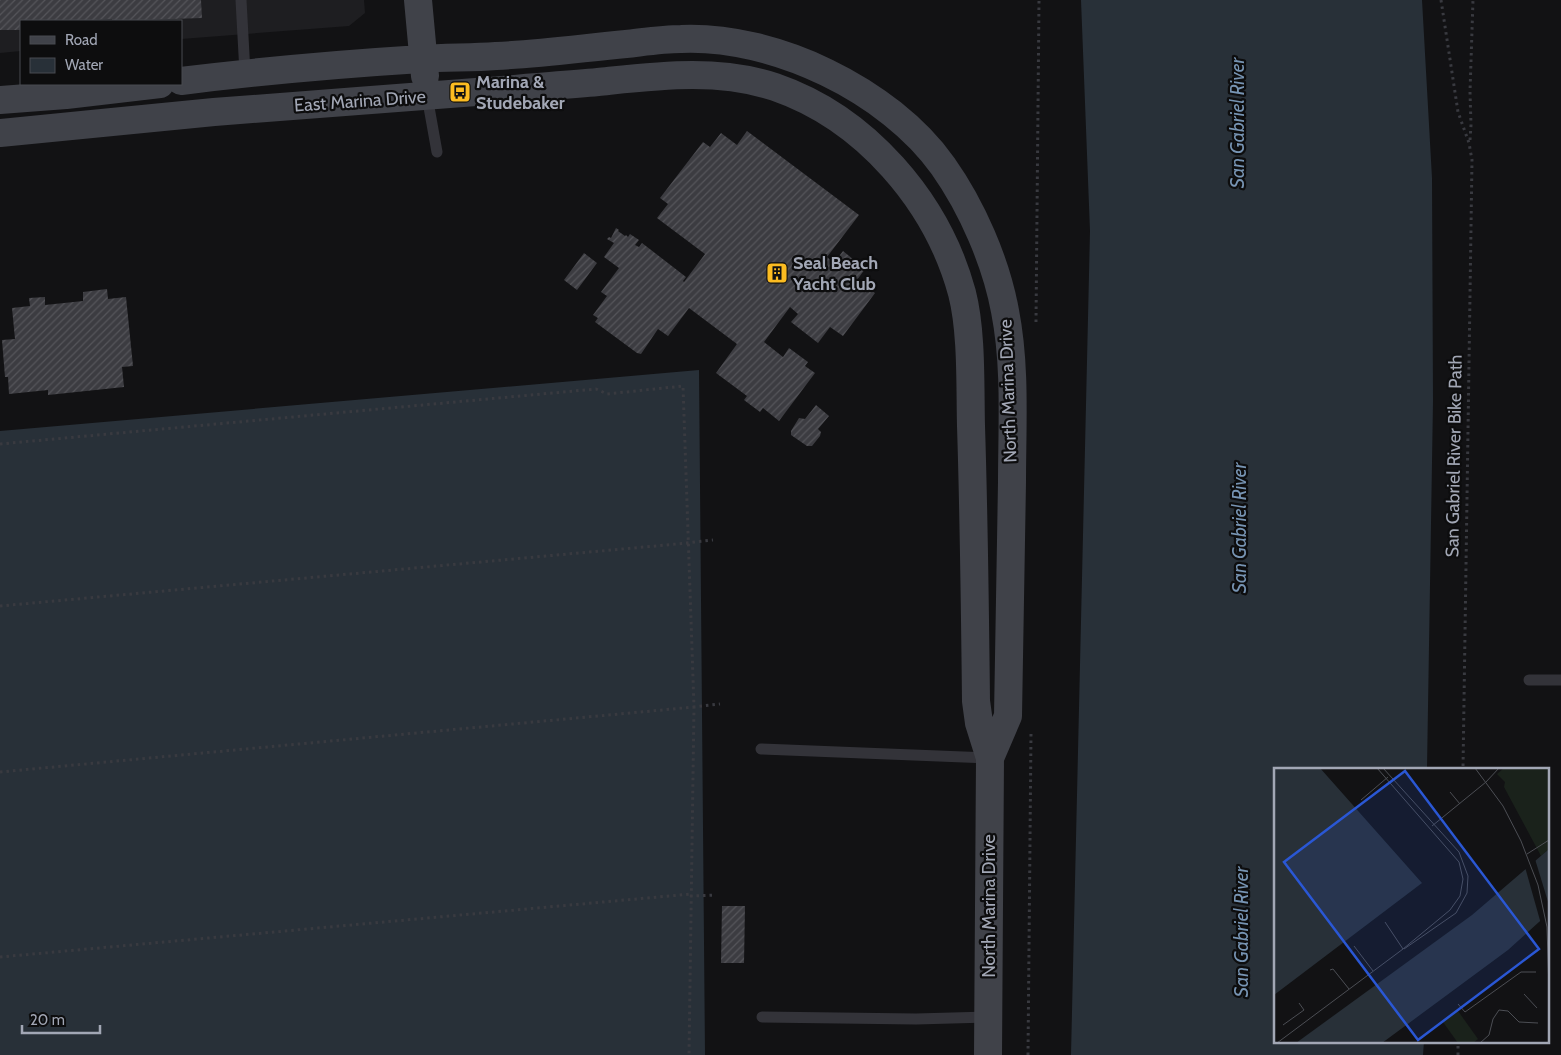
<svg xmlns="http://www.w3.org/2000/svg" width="1561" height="1055" viewBox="0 0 1561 1055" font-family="Cabin,sans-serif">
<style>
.built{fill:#1e1e21}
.water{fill:#283038}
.building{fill:url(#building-hatch)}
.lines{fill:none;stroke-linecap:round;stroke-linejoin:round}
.path{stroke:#393a40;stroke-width:3;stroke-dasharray:2.5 4;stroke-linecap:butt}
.service{stroke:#333339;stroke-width:11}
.secondary{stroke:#404249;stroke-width:28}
.labels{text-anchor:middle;stroke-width:4.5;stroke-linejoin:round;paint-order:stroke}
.poi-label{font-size:18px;font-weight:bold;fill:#a2a7b5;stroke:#0d0d0e;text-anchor:start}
.street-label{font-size:18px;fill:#a2a7b5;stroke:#0d0d0e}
.water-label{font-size:19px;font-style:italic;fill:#7794b3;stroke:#0d0d0e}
.inset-road{fill:none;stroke:#4c4e54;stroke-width:1}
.view{fill:#2a57d4;fill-opacity:0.15;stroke:#2a57d4;stroke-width:2.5}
.inset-edge{fill:none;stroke:#a2a7b5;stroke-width:2.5}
</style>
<defs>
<pattern id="building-hatch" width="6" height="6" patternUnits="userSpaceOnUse" patternTransform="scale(1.25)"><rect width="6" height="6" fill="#3c3c41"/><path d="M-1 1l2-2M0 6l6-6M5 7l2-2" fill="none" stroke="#55555a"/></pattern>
</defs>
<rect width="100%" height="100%" fill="#121214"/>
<path class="built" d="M0 0H364L365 13 349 26 181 39V21H21V51L0 53Z"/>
<path class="water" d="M1081 0H1422L1432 178 1433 401 1427 769H1275V1041H1424L1423 1055H1071L1090 231Z
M699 370 705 1055H0V431Z"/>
<path class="building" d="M0 0H201L202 18 112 21V19L93 20V21H21V30H0Z
M747 131 859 215 827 257 834 263 843 251 865 269 857 280 875 293 843 336 830 327 818 343 791 322 798 314 790 307 764 342 783 357 789 348 808 362 805 366 815 373 779 421 763 408 760 412 744 400 747 396 716 373 737 344 689 308 668 336 658 329 641 354 637 353 595 322 598 318 593 315 607 296 601 292 619 268 604 257 614 243 607 239 609 237 611 238 616 228 619 230 618 231 625 236 626 235 628 237 630 234 639 240 635 245 639 247 642 243 686 277 683 281 684 282 705 254 657 218 668 204 660 198 703 142 710 147 721 133 737 145Z
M584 253 597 263 577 290 564 280Z
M107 289 108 299 126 297 133 366 122 367 124 387 48 395V390L9 394 8 377H5L2 340 15 339 12 308 30 306 29 298 45 297V305L83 301V292Z
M816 405 829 416 818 429 821 432 820 436 812 446H807L791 435V431L799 418 805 419Z
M722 906H745L744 963H721Z"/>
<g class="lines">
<path class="path" d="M1441 0 1458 112 1469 143 1472 160 1463 769
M1470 140 1471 125 1470 92 1473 0
M1036 322 1039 0
M0 444 596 389 607 394 683 386 694 707 689 1055
M686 543 713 540
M0 606 688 543
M693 707 720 704
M0 772 694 707
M690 896 716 895
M0 957 691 894
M1028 1055 1031 733
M1458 1055V1041"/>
<path class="service" d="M241 0 245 73
M427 96 437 152
M1529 680H1561
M761 749 989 758
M762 1017 916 1019 988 1017"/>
<path class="secondary" d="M418 0 425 76
M181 81C261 71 341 64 421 59 446 57 471 58 496 56 540 54 583 48 626 44 644 42 663 39 681 39 774 35 889 90 943 166 972 207 996 262 1005 311 1016 367 1012 426 1012 482 1011 560 1010 638 1008 716L990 758
M0 100 66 95 160 84
M0 133C71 126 143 119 214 112 310 104 406 98 502 90 534 87 566 85 598 82 657 76 717 68 775 87 865 118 937 201 962 293 972 332 970 386 971 426 974 518 975 609 976 701L979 723 990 758 988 1055"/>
</g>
<defs>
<g id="bus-square" transform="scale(1.125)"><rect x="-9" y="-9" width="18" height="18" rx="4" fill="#fcbc21" stroke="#0d0d0e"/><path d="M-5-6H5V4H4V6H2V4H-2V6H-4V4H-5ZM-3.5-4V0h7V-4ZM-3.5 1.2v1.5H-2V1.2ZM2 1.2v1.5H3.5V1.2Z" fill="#111"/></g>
<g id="building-square" transform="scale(1.125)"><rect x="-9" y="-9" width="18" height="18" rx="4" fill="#fcbc21" stroke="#0d0d0e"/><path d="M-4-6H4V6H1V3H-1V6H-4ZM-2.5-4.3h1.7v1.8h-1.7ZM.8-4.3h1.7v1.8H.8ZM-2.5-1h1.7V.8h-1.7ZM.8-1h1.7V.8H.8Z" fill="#111"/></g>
</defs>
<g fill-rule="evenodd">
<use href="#bus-square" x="460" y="92"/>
<use href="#building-square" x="777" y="273"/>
</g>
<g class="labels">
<g class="poi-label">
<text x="476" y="88">Marina &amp;<tspan x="476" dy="21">Studebaker</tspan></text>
<text x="793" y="269">Seal Beach<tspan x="793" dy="21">Yacht Club</tspan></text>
</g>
<g class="street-label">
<text transform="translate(360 101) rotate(-4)" y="6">East Marina Drive</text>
<text transform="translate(1008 391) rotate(-92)" y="6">North Marina Drive</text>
<text transform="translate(1454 456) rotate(-89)" y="6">San Gabriel River Bike Path</text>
<text transform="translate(989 906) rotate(-90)" y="6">North Marina Drive</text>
</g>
<g class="water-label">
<text transform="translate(1237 123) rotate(-90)" y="7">San Gabriel River</text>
<text transform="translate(1239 528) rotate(-90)" y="7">San Gabriel River</text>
<text transform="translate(1241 932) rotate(-90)" y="7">San Gabriel River</text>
</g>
</g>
<g transform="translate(1274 768)">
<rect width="275" height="275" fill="#121214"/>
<path d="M230 0H275V81L267 88 230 19 231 14 223 6Z" fill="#1a221b"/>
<path d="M184 243 204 271 199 275H184L169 254Z" fill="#1a221b"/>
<path d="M0 0H46L148 115 0 227ZM275 81V145L234 182 108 275H22L198 147Z" fill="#283038"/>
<path d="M261 91 275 137V149L267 156 251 99Z" fill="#121214"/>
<path class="inset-road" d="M109 0 185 84 194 108 193 125 182 145 130 181M201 0 229 38 247 73 264 117 273 159M212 14 225 0M176 24 186 36M87 32 114 9M158 58 212 14M253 86 275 72M111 154 129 181M273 159 275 223M80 178 99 203M56 202 59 201 75 221M250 226 263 240M184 236 191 244 247 204H262M9 257 30 242 25 235M3 275 129 181 176 142 186 128 189 111 185 94 103 0M206 275 215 267 219 251 225 242 234 243 245 254 264 255"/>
<path class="view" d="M131 3 265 181 144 272 10 94Z"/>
<rect width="275" height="275" class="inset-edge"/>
</g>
<rect x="20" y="20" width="162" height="65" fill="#0d0d0e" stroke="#494b51"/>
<rect x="30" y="36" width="25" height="8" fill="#404249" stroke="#494b51"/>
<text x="65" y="45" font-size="15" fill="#a2a7b5">Road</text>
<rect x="30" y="58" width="25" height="15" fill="#283038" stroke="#494b51"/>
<text x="65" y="70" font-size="15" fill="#a2a7b5">Water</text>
<path d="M22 1025v8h78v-8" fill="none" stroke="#a2a7b5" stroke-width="2.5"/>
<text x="30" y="1025" font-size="15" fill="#a2a7b5" stroke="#0d0d0e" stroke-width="4" paint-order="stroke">20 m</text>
</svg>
